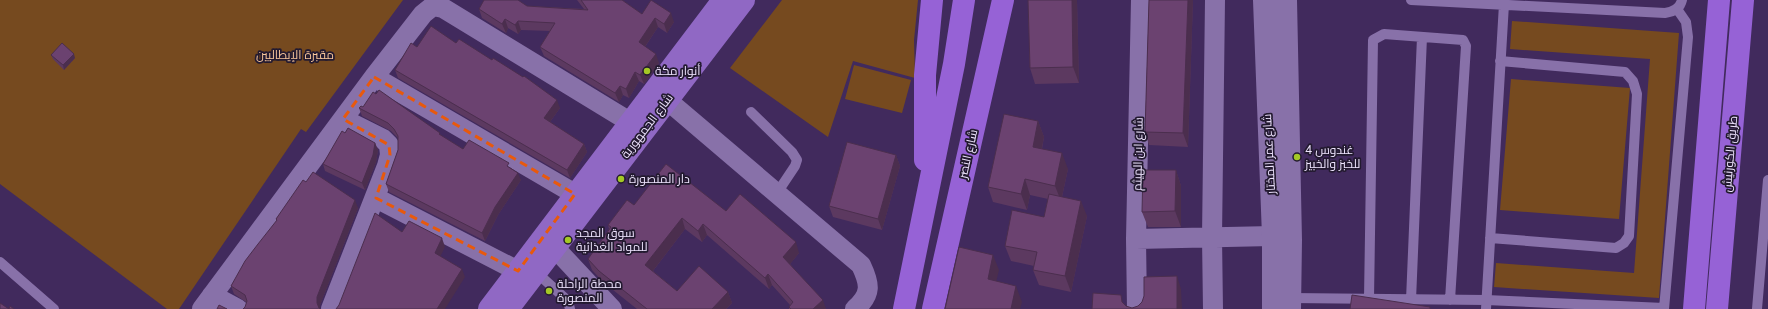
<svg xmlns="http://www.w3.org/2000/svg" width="1768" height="309" viewBox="0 0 1768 309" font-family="'Nunito Sans',Cairo,sans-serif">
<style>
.green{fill:#764a1f}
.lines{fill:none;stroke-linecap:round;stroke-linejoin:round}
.lane{stroke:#8871a9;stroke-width:10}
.street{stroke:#8871a9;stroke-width:20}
.secondary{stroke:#8871a9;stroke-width:22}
.primary{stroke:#9068c4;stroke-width:22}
.highway{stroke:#9662d6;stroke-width:22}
.wall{fill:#5c3960}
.shaded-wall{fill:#4b2e4e}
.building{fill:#6b4270;stroke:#4b2e4e}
.marked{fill:none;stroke:#e8590c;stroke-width:3;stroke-dasharray:8 5;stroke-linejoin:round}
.poi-dot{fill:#a4c825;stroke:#231a30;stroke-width:1.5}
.labels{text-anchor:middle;stroke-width:3.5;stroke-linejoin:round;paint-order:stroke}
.park-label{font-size:12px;fill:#f6c59a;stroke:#231a30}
.poi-label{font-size:12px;fill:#eee4fe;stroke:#231a30;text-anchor:start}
.street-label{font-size:12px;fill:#eee4fe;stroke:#231a30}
</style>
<rect width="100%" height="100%" fill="#412a5d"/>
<path class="green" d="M0 0H403L306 132 301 129 179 309H167L0 184Z
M782 0H918L914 40 915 78 853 61 828 137 730 68Z
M1512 21 1679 33 1659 298 1494 287 1496 263 1634 273 1650 59 1510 49Z
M854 65 911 80 902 113 845 99Z
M1511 79 1630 88 1619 219 1500 210Z"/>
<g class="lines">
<path class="lane" d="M1411 0 1665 13C1673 12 1680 9 1682 0
M751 112 792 152 797 160 795 166 777 193
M1490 238 1616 248 1624 243 1629 236 1637 94 1633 81 1625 72 1500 61
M0 262 54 309
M536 272 568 301 570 309
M1290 298 1486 300 1664 308
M1369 299 1373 40 1384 34 1463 40 1466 46 1450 300
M1411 300 1422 37
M1486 309 1504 4
M1664 309 1688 37 1686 22 1677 9
M1757 309 1768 180"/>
<path class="street" d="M374 77 575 194
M667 100 861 265C870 284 872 294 855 309
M376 198 518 271
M1136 239 1273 236
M554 247 612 309
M212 295 238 309
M202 309 374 77 423 14 433 6 443 8 630 122
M331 309 387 166 390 155 389 145 383 139 343 119
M1137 309 1136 239 1141 0
M1213 309 1212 237 1215 0"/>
<path class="secondary" d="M1264 0 1273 236V309
M1286 0 1291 240 1290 309"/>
<path class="primary" d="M489 309 723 0
M508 309 744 0"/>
<path class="highway" d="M925 160V75L932 0
M904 309 954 64 964 0
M933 309 1003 0
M1694 309 1719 0
M1717 309 1743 0"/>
</g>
<path class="wall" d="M577 0H622L642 14 674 22 667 33 658 27 645 47 659 63 644 84 639 81 629 98 623 95 619 102 544 56 540 47 550 31 521 30 518 34 508 28 506 33 482 18 479 9 527 6 584 9Z
M1028 0H1077L1079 83 1035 84 1030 68Z
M1149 0H1193L1188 147 1149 145 1145 132Z
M456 43 560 108 550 122 584 144 587 152 570 178 398 78 395 70 417 47Z
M51 55 75 58 64 70 53 59Z
M363 107 440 135 463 149 511 168 521 180 498 215 485 241 389 192 386 184 398 150V138L391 131 362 116 359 108Z
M1038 121 1044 137 1042 149 1068 169 1062 197 1087 216 1071 292 1039 285 1033 270 1034 266 1011 261 1005 246 1044 217 1048 199 1030 195 1027 210 993 202 988 187Z
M345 133 375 143 378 150 376 162 365 190 325 171 323 164Z
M896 155 900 166 882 230 833 217 829 206Z
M1176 170 1181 186V227H1148L1142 212Z
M306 182 358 208 320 305V309L246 302 234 294 231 286 277 221 276 219Z
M634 205 726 211 799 253 790 264 826 309H789V307L790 305 772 285 769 289 707 235 702 242 685 229 653 271 677 291 728 292 732 303 726 309H637L603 282 592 270 588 259 609 229 608 225Z"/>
<path class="shaded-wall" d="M1072 0H1077L1079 83 1073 67Z
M1188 0H1193L1188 147 1183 133Z
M671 13 674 22 667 33 664 24Z
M655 18 658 27 642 51 639 42Z
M505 19 508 28 506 33 502 24Z
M518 21 521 30 518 34 515 25Z
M74 54 75 58 64 70 63 65Z
M656 54 659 63 644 84 640 75Z
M635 72 639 81 629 98 626 89Z
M620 86 623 95 619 102 615 93Z
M557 100 560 108 547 126 544 118Z
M1038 121 1044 137 1039 162 1033 147Z
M375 143 378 150 376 162 365 190 362 183Z
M584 144 587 152 570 178 567 170Z
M1062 153 1068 169 1061 201 1055 186Z
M896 155 900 166 882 230 878 219Z
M1176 170 1181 186V227L1175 211Z
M518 173 521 180 498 215 485 241 482 233 495 207Z
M1025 179 1030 195 1027 210 1021 194Z
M355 200 358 208 320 305V309H319L317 303V297Z
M1081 201 1087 216 1071 292 1065 276Z
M682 218 685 229 649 276 645 265Z
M703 224 707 235 702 242 698 231Z
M442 238 445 247 438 261 435 253Z
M796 242 799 253 787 268 783 257Z
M993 255 999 270 993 295 988 279Z
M462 269 465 277 445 309H437Z
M768 274 772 285 769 289 765 278Z
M1177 276 1181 289 1182 309H1177Z
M1016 286 1022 302 1020 309H1011Z
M728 292 732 303 726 309H712Z
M823 300 826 309H813Z"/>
<path class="building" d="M484 0H518L527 6 588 10 581 0H622L642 14 651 0 671 13 664 24 655 18 639 42 656 54 640 75 635 72 626 89 620 86 615 93 540 47 555 23 518 21 515 25 505 19 502 24 479 9Z
M1028 0H1072L1073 67 1030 68Z
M1149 0H1188L1183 133 1145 132Z
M431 26 456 43 459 39 492 60 493 58 523 77 524 76 557 100 544 118 584 144 567 170 395 70 411 43 417 47Z
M62 43 74 54 63 65 51 55Z
M379 90 440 133 439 134 463 149 469 140 509 163 507 166 518 173 495 207 482 233 386 184 398 150V136L394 129 388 123 359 108 361 106 363 107 373 92 376 94Z
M1004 114 1038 121 1033 147 1062 153 1055 186 1025 179 1021 194 988 187Z
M348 128 375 143 373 155 362 183 323 164 342 131 345 133Z
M847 142 896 155 878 219 829 206Z
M666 164 726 211 740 194 796 242 783 257 823 300 813 309H791L789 307 793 302 768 274 765 278 703 224 698 231 682 218 645 265 677 291 699 266 728 292 712 309H647L599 271 588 259 611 227 608 225 627 200 634 205Z
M1143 170H1176L1175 211 1142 212Z
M313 172 355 200 317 297V303L319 308 320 309H243L245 307 247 301 245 295 231 286 245 261 258 244 277 220 276 219 303 180 306 182Z
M1049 194 1081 201 1065 276 1033 270 1037 252 1005 246 1012 210 1044 217Z
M375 213 402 232 409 221 442 238 435 253 462 269 437 309H336L339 305Z
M959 247 993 255 988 279 1016 286 1011 309H945Z
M1177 276V309H1092L1093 293 1121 295 1122 302 1126 306 1132 308 1138 306 1142 302 1144 296V277Z
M1352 295 1430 307V309H1350Z
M0 303 9 309 10 306 14 309H0Z
M219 305 227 309H217Z"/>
<path class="marked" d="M374 77 575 194 518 271 376 198 390 155 389 145 343 119Z"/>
<g class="poi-dot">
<circle cx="647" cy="71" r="4"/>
<circle cx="1297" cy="157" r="4"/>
<circle cx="621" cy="179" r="4"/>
<circle cx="568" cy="240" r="4"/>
<circle cx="549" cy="291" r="4"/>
</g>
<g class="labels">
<g class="park-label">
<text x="295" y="59">مقبرة الإيطاليين</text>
</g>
<g class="poi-label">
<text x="655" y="75">أنوار مكة</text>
<text x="1305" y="154">غندوس 4<tspan x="1305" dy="14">للخبز والخبيز</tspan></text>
<text x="629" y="183">دار المنصورة</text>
<text x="576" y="237">سوق المجد<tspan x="576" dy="14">للمواد الغذائية</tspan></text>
<text x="557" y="288">محطة الراحلة<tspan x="557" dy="14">المنصورة</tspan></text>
</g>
<g class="street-label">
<text transform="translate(647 126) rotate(-53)" y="4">شارع الجمهورية</text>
<text transform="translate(968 154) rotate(-77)" y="4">شارع النصر</text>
<text transform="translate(1138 154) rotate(-89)" y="4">شارع ابن الهيثم</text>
<text transform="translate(1269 154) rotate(-93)" y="4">شارع عمر المختار</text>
<text transform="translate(1730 154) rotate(-85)" y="4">طريق الكورنيش</text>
</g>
</g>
</svg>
